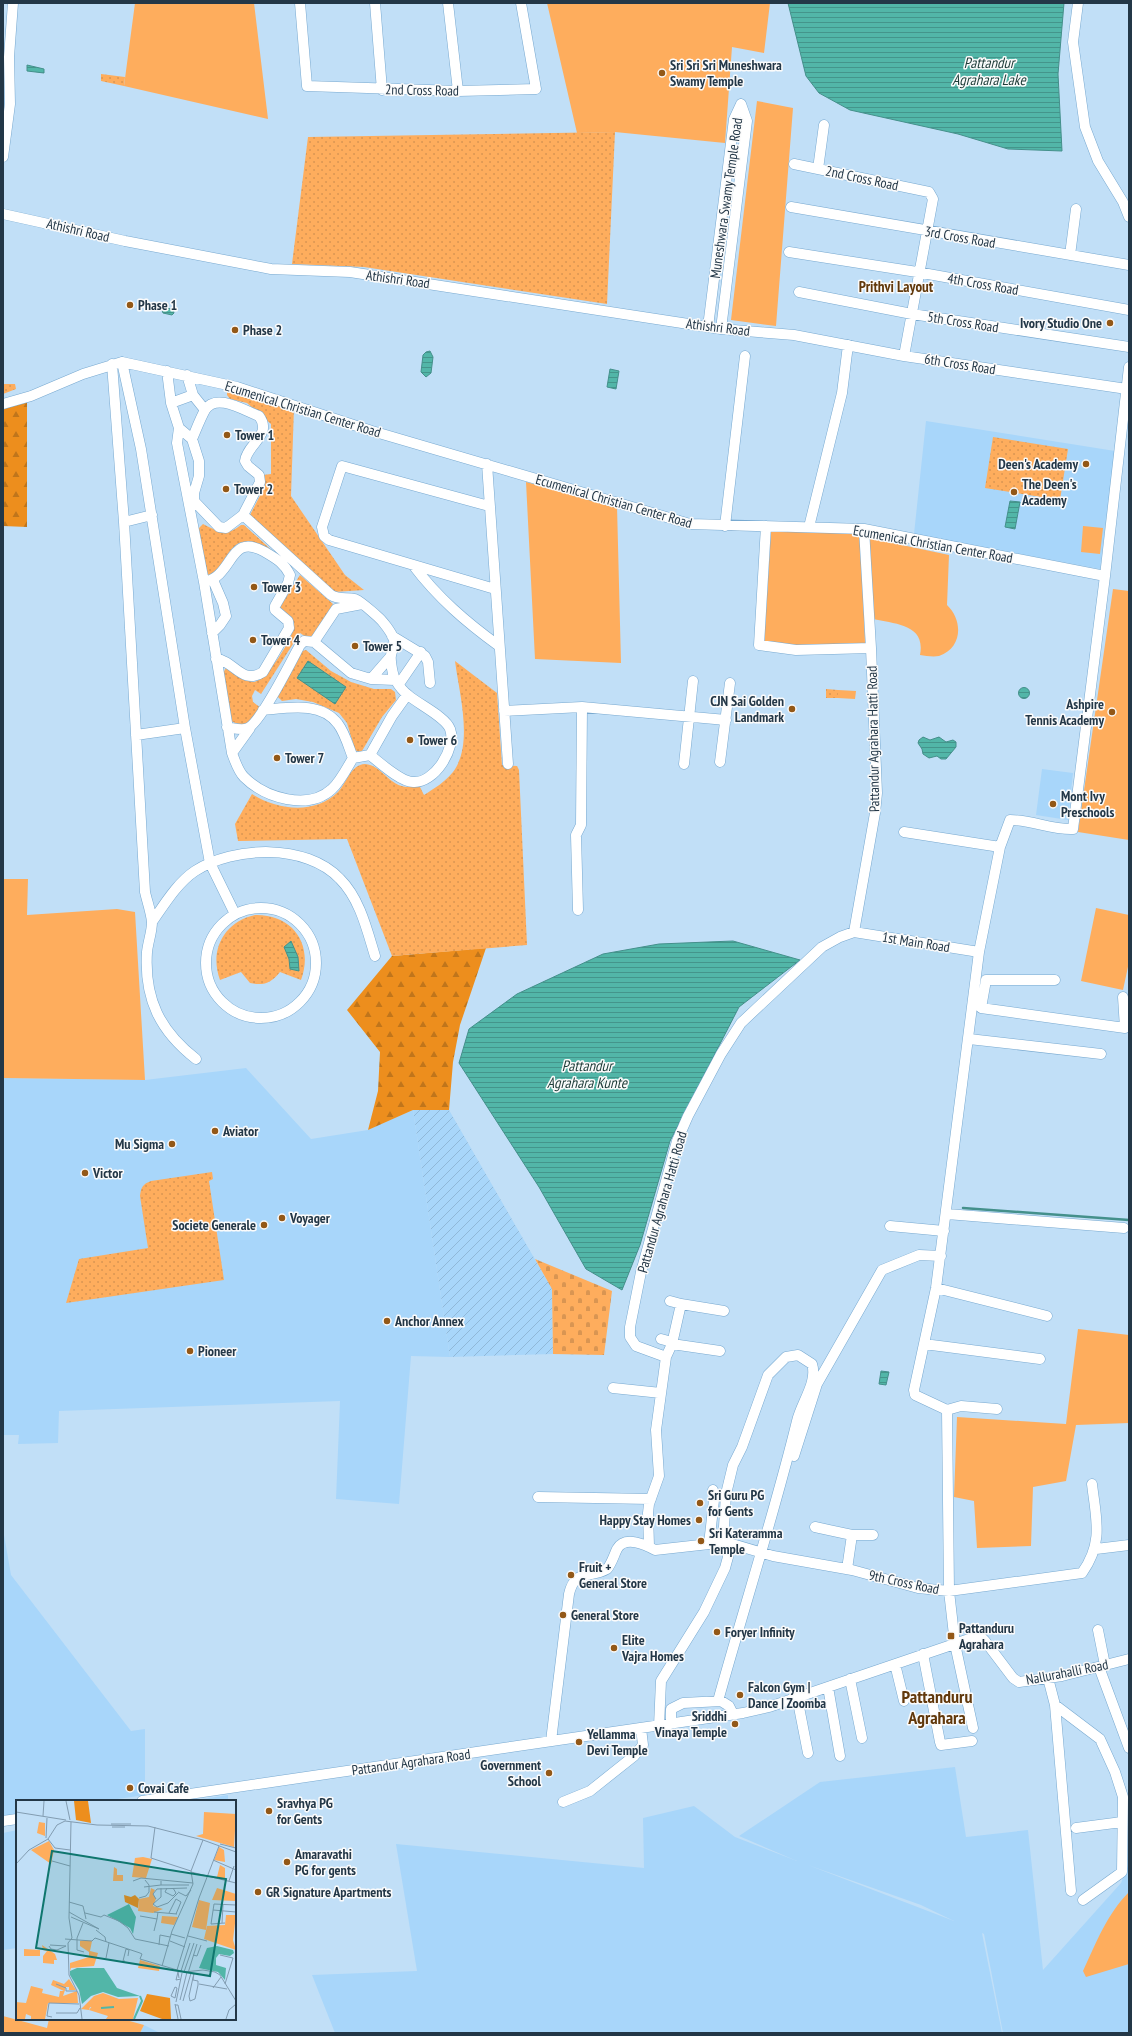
<svg xmlns="http://www.w3.org/2000/svg" width="1132" height="2036" viewBox="0 0 1132 2036" font-family="'PT Sans Narrow',sans-serif">
<style>
.built{fill:#a8d6fa;fill-rule:evenodd}
.industrial{fill:url(#industrial-furrows)}
.grass{fill:#fead5d}
.forest{fill:url(#forest-firs)}
.cemetery{fill:url(#cemetery-stones)}
.park{fill:url(#park-dots)}
.water{fill:url(#water-rules);stroke:#44908b}
.lines{fill:none;stroke-linecap:round;stroke-linejoin:round}
.stream{stroke:#44908b;stroke-width:2.5}
.minor-casing{stroke:#78a9d0;stroke-width:11}
.minor{stroke:#fff;stroke-width:10}
.poi-dot{fill:#935817;stroke:#fbfbfb;stroke-width:1.5}
.labels{text-anchor:middle;stroke-width:3;stroke-linejoin:round;paint-order:stroke}
.poi-label{font-size:14px;font-weight:bold;fill:#233747;stroke:#fbfbfb;text-anchor:start}
.street-label{font-size:14px;fill:#233747;stroke:#fbfbfb}
.water-label{font-size:15px;font-style:italic;fill:#1e3d39;stroke:#fbfbfb}
.neighbourhood-label{font-size:15px;font-weight:bold;fill:#61380b;stroke:#fbfbfb}
.district-label{font-size:18px;font-weight:bold;fill:#61380b;stroke:#fbfbfb}
.inset-river{fill:none;stroke:#52b6a8;stroke-width:2}
.inset-road{fill:none;stroke:#829cb1;stroke-width:1}
.view{fill:#0f766e;fill-opacity:0.15;stroke:#0f766e;stroke-width:2}
.inset-edge{fill:none;stroke:#233747;stroke-width:2}
</style>
<defs>
<pattern id="industrial-furrows" width="10" height="10" patternUnits="userSpaceOnUse"><rect width="10" height="10" fill="#a8d6fa"/><path d="M-1 1l2-2M0 10L10 0M9 11l2-2" fill="none" stroke="#90b8d8"/></pattern>
<pattern id="forest-firs" width="22" height="20" patternUnits="userSpaceOnUse"><rect width="22" height="20" fill="#ed8e1d"/><path d="M5 1l3.5 6h-7zM16 11l3.5 6h-7z" fill="#c0751b"/></pattern>
<pattern id="cemetery-stones" width="16" height="16" patternUnits="userSpaceOnUse"><rect width="16" height="16" fill="#fead5d"/><path d="M2 7V4a2 2 0 0 1 4 0v3zM10 15v-3a2 2 0 0 1 4 0v3z" fill="#d99552"/></pattern>
<pattern id="park-dots" width="8" height="8" patternUnits="userSpaceOnUse"><rect width="8" height="8" fill="#fead5d"/><path d="M2 2h.1M6 6h.1" fill="none" stroke="#d99552" stroke-width="1.8" stroke-linecap="round"/></pattern>
<pattern id="water-rules" width="6" height="5" patternUnits="userSpaceOnUse"><rect width="6" height="5" fill="#52b6a8"/><path d="M0 2.5h6" fill="none" stroke="#44958b"/></pattern>
</defs>
<rect width="100%" height="100%" fill="#c1dff7"/>
<path class="built" d="M926 421 1115 451 1100 569 914 534Z
M1042 769 1073 773 1068 820 1036 815Z
M246 1068 311 1139 368 1130 413 1110 450 1357 411 1356 399 1504 336 1499 340 1401 59 1411 58 1443 18 1444 19 1435H3V1078L145 1080Z
M3 1529 11 1575 131 1731 145 1729V1795L104 1801H17V1814L3 1816Z
M955 1767 966 1837 1028 1830 1043 1970 1121 1883 1129 1863V2033H1003L984 1934 982 1933 1002 2033H335L312 1975 417 1971 396 1844 644 1868 643 1818 694 1806 735 1837 797 1861 739 1836 820 1782ZM808 1865 921 1905 954 1921Z
M228 1795V1801H191Z
M17 1830V1948L3 1950V1833Z
M144 2025 160 2033H140Z"/>
<path class="industrial" d="M413 1110H449L552 1289 553 1354 450 1357Z"/>
<path class="grass" d="M135 3H254L268 119 124 86Z
M547 3H770L764 53 732 47 725 143 615 132 577 133Z
M757 101 793 108 776 326 731 320Z
M526 482 617 506 621 663 535 659Z
M1083 526 1103 528 1100 554 1081 552Z
M771 530 861 533 865 643 797 647 764 643Z
M869 538 949 555 947 605C963 620 963 648 939 656 933 657 926 656 920 655 926 624 895 624 873 619Z
M1113 589 1129 591V840L1078 832Z
M838 690 856 691 855 699 838 698Z
M3 879H28L27 915 117 909 135 912 145 1080 3 1078Z
M1096 908 1129 915V962L1123 990 1081 981Z
M1078 1329 1129 1335V1423L1076 1425 1066 1481 1033 1487 1031 1546 977 1548 974 1501 954 1497 957 1417 1066 1424Z
M1129 1892V1964L1086 1977 1083 1971C1096 1943 1107 1914 1129 1892Z
M3 2016 47 2028 49 2019 126 2020 144 2025 140 2033H3Z"/>
<path class="forest" d="M27 402V527L3 526V409Z
M486 948 460 1025 453 1062 449 1110H413L368 1130 378 1091 380 1052 347 1010 392 956Z"/>
<path class="cemetery" d="M535 1259 612 1291 604 1355 553 1354 552 1289Z"/>
<path class="park" d="M101 74 125 77 124 86 101 81Z
M615 132 607 304 364 267 292 264 308 137Z
M3 384H15L16 389 3 394Z
M227 388 294 407 291 496 345 575 364 590 334 592 254 521 250 515 265 486 263 475 271 474V424L247 403 230 399 227 395Z
M993 437 1068 449 1060 500 985 488Z
M203 524C219 532 226 537 241 525H244L277 555C238 534 238 537 216 573L207 575 198 529Z
M300 575 333 604 312 637H306L300 633 261 694 255 690 252 696 253 702 261 708C255 720 245 729 231 721L223 673 226 668C234 673 245 682 254 682 266 681 296 635 294 623 293 617 284 612 280 607Z
M306 650 331 671 351 682 374 689H391L395 692 396 700 382 717 362 751 359 752 355 750 347 723 339 713 313 702 296 699 282 701 277 696 302 651Z
M455 661 497 693 502 765 517 766 519 770 527 945 392 956 347 839 238 841 235 824 252 794C277 810 315 815 338 792 346 784 351 764 365 764 385 765 391 795 419 785L424 795C435 788 445 782 453 772 474 744 459 693 455 661Z
M826 689 838 690V698H826Z
M255 915C293 914 314 945 301 980L280 972C271 983 264 986 250 983L241 972 220 980C209 950 224 922 255 915Z
M212 1172 213 1179 209 1181 224 1280 66 1303 79 1259 148 1248 140 1196C141 1187 143 1184 151 1181Z"/>
<path class="water" d="M788 3H1064L1058 74 1062 151 1008 149 958 134 850 110 819 93 806 76Z
M27 65 44 69V73L27 71Z
M164 308 173 309 174 313 172 315 163 313 162 310Z
M430 351 433 357 431 373 426 377 421 372 423 355 426 352Z
M610 369 619 371 616 389 607 387Z
M1010 501 1020 502 1015 529 1005 527Z
M308 661 346 687 335 704 297 678Z
M1018.5 693a5.5 5.5 0 1 1 11 0a5.5 5.5 0 1 1-11 0Z
M923 737 930 740 939 737 946 742 953 740 956 742V747L946 759H941L937 756 929 758 923 754 922 749 918 743 919 740Z
M291 941 298 957 299 971 290 969 289 959 284 947Z
M733 941 800 960 739 1007 670 1141 640 1245 622 1290 586 1269 539 1187 459 1063 469 1029 517 994 603 954 659 944Z
M881 1371 889 1372 886 1385 879 1384Z"/>
<g class="lines">
<path class="stream" d="M963 1208 1129 1220"/>
<g class="minor-casing">
<path id="minor" d="M300 3 307 86 458 91 536 89 521 3
M375 3 382 90
M448 3 458 91
M1078 3 1073 42 1085 127 1098 161 1123 202 1129 217
M3 157 10 104 9 57 13 3
M794 164 929 192 933 199 904 356
M818 169 824 125
M791 207 1129 265
M3 214 125 241 271 269 350 272 721 329 794 335 904 356 1127 389
M789 252 917 272 1129 310
M1070 255 1076 209
M799 292 912 314 1129 347
M708 327 734 119 741 104
M721 329 747 121 741 104
M122 362 141 449 185 728 136 735
M112 364 124 522 145 892C147 901 151 912 152 922 152 932 148 942 147 952 144 999 160 1031 196 1059
M167 371 171 403 179 428 192 439 199 461V476L194 493V501L219 527 226 528 243 515 260 482 259 475 248 466 245 461C247 444 273 435 259 416 245 411 216 392 205 410 200 419 196 430 192 439
M187 375 193 395 205 410
M171 403 193 395
M3 404 31 396 83 374 122 362 237 387 372 431 690 524 864 529 1105 576
M179 428 177 443 204 582 232 753C235 761 238 771 244 777 265 798 308 811 332 789 340 782 347 768 353 758L370 755C380 763 401 782 413 782 434 784 457 748 450 729 446 717 418 704 408 695 404 692 399 686 396 681 393 677 390 661 391 655 392 650 395 646 394 640 392 633 383 621 377 616 371 611 362 602 355 599 347 597 339 600 331 595L243 515
M487 464 508 764
M489 506 342 466 322 527 324 536 329 540 495 589
M124 522 152 515
M725 526 745 356
M766 526 759 645 796 650 871 648
M809 527 842 393 848 345
M413 565C438 598 466 622 499 646
M204 582C235 576 228 531 265 552 277 559 284 563 290 575L288 583 275 606V610L288 621 289 628 263 672C242 686 234 660 216 659
M212 633 220 625 226 616 223 603 213 580
M392 636 425 656 428 662 430 683
M314 642 336 609 362 604
M371 679 391 656
M399 684 421 652
M582 707 726 720
M263 710C288 708 321 701 338 724 345 733 349 748 353 758
M504 711 582 707 581 825 576 835 578 910
M227 727C233 728 242 731 248 728 261 722 292 660 300 645L304 641 314 642 351 673 371 679 395 680
M185 728 210 863 235 914
M232 753 250 728
M370 755 392 716 407 695
M720 762 730 683
M684 764 693 681
M904 832 1000 847
M206 963a55 55 0 1 1 110 0a55 55 0 1 1-110 0Z
M152 922C164 905 177 883 195 871 234 846 306 843 340 879 360 899 367 930 375 956
M854 932 875 813 877 793 871 648 864 529
M1055 980H986L981 1008 1125 1028 1123 997
M969 1039 1101 1054
M947 1214 1124 1228
M890 1226 944 1231
M936 1288 1047 1316
M670 1301 681 1304
M661 1339 672 1342
M672 1344 720 1351
M924 1344 1040 1359
M666 1357 672 1344 681 1304 724 1311
M613 1388 661 1393
M947 1410 961 1406 997 1409
M794 1456 817 1384 882 1270 919 1255 941 1256
M538 1497 651 1499
M815 1527 852 1535 847 1569
M852 1535H873
M709 1544 722 1541 773 1556 852 1570 918 1588 949 1591 1082 1573C1104 1542 1096 1519 1092 1484
M649 1546 648 1513 649 1504 659 1476 656 1430 666 1357 636 1346 630 1337V1327L641 1272 677 1141 688 1116 721 1054 741 1023 822 947 840 937 854 932 979 952
M1096 1549 1129 1545
M1098 1630 1105 1665
M923 1654 940 1742 941 1745 972 1741
M895 1664 904 1701
M1099 1667 1129 1748
M1048 1678 1055 1705 1071 1891
M850 1679 862 1738
M828 1687 840 1756
M797 1697 808 1753
M1055 1705 1100 1739 1115 1772 1123 1797 1122 1872 1083 1900
M671 1724V1709L683 1703 721 1701 729 1706 733 1714
M659 1726 661 1681 704 1612 725 1568 728 1557 724 1527 726 1494 733 1465 742 1447 768 1375 786 1357 798 1355 812 1364C818 1382 801 1403 797 1421 774 1515 744 1607 718 1701
M973 1728 955 1644 949 1591 947 1410 915 1395 914 1390 936 1288 979 952 1000 847 1010 820C1032 820 1052 830 1073 829L1105 576 1129 367
M551 1741 569 1594C575 1568 590 1579 607 1569 612 1563 614 1555 617 1549 625 1535 646 1545 655 1550L709 1544 714 1500 713 1490
M142 1801 743 1713 769 1707 975 1637H981L985 1641 1013 1678 1019 1682 1062 1676 1129 1659
M563 1802 590 1791 634 1756 643 1745 641 1728
M3 1821 17 1819
M1076 1828 1122 1822"/>
</g>
<use href="#minor" class="minor"/>
</g>
<g class="poi-dot">
<circle cx="662" cy="73" r="4"/>
<circle cx="130" cy="305" r="4"/>
<circle cx="1110" cy="323" r="4"/>
<circle cx="235" cy="330" r="4"/>
<circle cx="227" cy="435" r="4"/>
<circle cx="1086" cy="464" r="4"/>
<circle cx="226" cy="489" r="4"/>
<circle cx="1014" cy="492" r="4"/>
<circle cx="254" cy="587" r="4"/>
<circle cx="253" cy="640" r="4"/>
<circle cx="355" cy="646" r="4"/>
<circle cx="792" cy="709" r="4"/>
<circle cx="1112" cy="712" r="4"/>
<circle cx="410" cy="740" r="4"/>
<circle cx="277" cy="758" r="4"/>
<circle cx="1053" cy="804" r="4"/>
<circle cx="215" cy="1131" r="4"/>
<circle cx="172" cy="1144" r="4"/>
<circle cx="85" cy="1173" r="4"/>
<circle cx="282" cy="1218" r="4"/>
<circle cx="264" cy="1225" r="4"/>
<circle cx="387" cy="1321" r="4"/>
<circle cx="190" cy="1351" r="4"/>
<circle cx="700" cy="1503" r="4"/>
<circle cx="699" cy="1520" r="4"/>
<circle cx="701" cy="1541" r="4"/>
<circle cx="571" cy="1575" r="4"/>
<circle cx="563" cy="1615" r="4"/>
<circle cx="717" cy="1632" r="4"/>
<rect x="947" y="1632" width="8" height="8" rx="2"/>
<circle cx="614" cy="1648" r="4"/>
<circle cx="740" cy="1695" r="4"/>
<circle cx="735" cy="1724" r="4"/>
<circle cx="579" cy="1742" r="4"/>
<circle cx="549" cy="1773" r="4"/>
<circle cx="130" cy="1788" r="4"/>
<circle cx="269" cy="1811" r="4"/>
<circle cx="287" cy="1862" r="4"/>
<circle cx="258" cy="1892" r="4"/>
</g>
<g class="labels">
<g class="poi-label">
<text x="670" y="70">Sri Sri Sri Muneshwara<tspan x="670" dy="16">Swamy Temple</tspan></text>
<text x="138" y="310">Phase 1</text>
<text x="1102" y="328" text-anchor="end">Ivory Studio One</text>
<text x="243" y="335">Phase 2</text>
<text x="235" y="440">Tower 1</text>
<text x="1078" y="469" text-anchor="end">Deen's Academy</text>
<text x="1022" y="489">The Deen's<tspan x="1022" dy="16">Academy</tspan></text>
<text x="234" y="494">Tower 2</text>
<text x="262" y="592">Tower 3</text>
<text x="261" y="645">Tower 4</text>
<text x="363" y="651">Tower 5</text>
<text x="784" y="706" text-anchor="end">CJN Sai Golden<tspan x="784" dy="16">Landmark</tspan></text>
<text x="1104" y="709" text-anchor="end">Ashpire<tspan x="1104" dy="16">Tennis Academy</tspan></text>
<text x="418" y="745">Tower 6</text>
<text x="285" y="763">Tower 7</text>
<text x="1061" y="801">Mont Ivy<tspan x="1061" dy="16">Preschools</tspan></text>
<text x="223" y="1136">Aviator</text>
<text x="164" y="1149" text-anchor="end">Mu Sigma</text>
<text x="93" y="1178">Victor</text>
<text x="290" y="1223">Voyager</text>
<text x="256" y="1230" text-anchor="end">Societe Generale</text>
<text x="395" y="1326">Anchor Annex</text>
<text x="198" y="1356">Pioneer</text>
<text x="708" y="1500">Sri Guru PG<tspan x="708" dy="16">for Gents</tspan></text>
<text x="691" y="1525" text-anchor="end">Happy Stay Homes</text>
<text x="709" y="1538">Sri Kateramma<tspan x="709" dy="16">Temple</tspan></text>
<text x="579" y="1572">Fruit +<tspan x="579" dy="16">General Store</tspan></text>
<text x="571" y="1620">General Store</text>
<text x="959" y="1633">Pattanduru<tspan x="959" dy="16">Agrahara</tspan></text>
<text x="725" y="1637">Foryer Infinity</text>
<text x="622" y="1645">Elite<tspan x="622" dy="16">Vajra Homes</tspan></text>
<text x="748" y="1692">Falcon Gym |<tspan x="748" dy="16">Dance | Zoomba</tspan></text>
<text x="727" y="1721" text-anchor="end">Sriddhi<tspan x="727" dy="16">Vinaya Temple</tspan></text>
<text x="587" y="1739">Yellamma<tspan x="587" dy="16">Devi Temple</tspan></text>
<text x="541" y="1770" text-anchor="end">Government<tspan x="541" dy="16">School</tspan></text>
<text x="138" y="1793">Covai Cafe</text>
<text x="277" y="1808">Sravhya PG<tspan x="277" dy="16">for Gents</tspan></text>
<text x="295" y="1859">Amaravathi<tspan x="295" dy="16">PG for gents</tspan></text>
<text x="266" y="1897">GR Signature Apartments</text>
</g>
<g class="street-label">
<text transform="translate(422 90) rotate(1)" y="5">2nd Cross Road</text>
<text transform="translate(862 178) rotate(12)" y="5">2nd Cross Road</text>
<text transform="translate(726 198) rotate(-82)" y="5">Muneshwara Swamy Temple Road</text>
<text transform="translate(78 230) rotate(13)" y="5">Athishri Road</text>
<text transform="translate(960 237) rotate(10)" y="5">3rd Cross Road</text>
<text transform="translate(398 279) rotate(8)" y="5">Athishri Road</text>
<text transform="translate(983 284) rotate(10)" y="5">4th Cross Road</text>
<text transform="translate(963 322) rotate(9)" y="5">5th Cross Road</text>
<text transform="translate(718 327) rotate(7)" y="5">Athishri Road</text>
<text transform="translate(960 364) rotate(9)" y="5">6th Cross Road</text>
<text transform="translate(303 409) rotate(17)" y="5">Ecumenical Christian Center Road</text>
<text transform="translate(614 501) rotate(16)" y="5">Ecumenical Christian Center Road</text>
<text transform="translate(933 544) rotate(10)" y="5">Ecumenical Christian Center Road</text>
<text transform="translate(873 739) rotate(-91)" y="5">Pattandur Agrahara Hatti Road</text>
<text transform="translate(916 942) rotate(9)" y="5">1st Main Road</text>
<text transform="translate(662 1202) rotate(-74)" y="5">Pattandur Agrahara Hatti Road</text>
<text transform="translate(904 1582) rotate(12)" y="5">9th Cross Road</text>
<text transform="translate(1067 1672) rotate(-11)" y="5">Nallurahalli Road</text>
<text transform="translate(411 1762) rotate(-8)" y="5">Pattandur Agrahara Road</text>
</g>
<g class="water-label">
<text x="989" y="68">Pattandur<tspan x="989" dy="17">Agrahara Lake</tspan></text>
<text x="587" y="1071">Pattandur<tspan x="587" dy="17">Agrahara Kunte</tspan></text>
</g>
<g class="neighbourhood-label">
<text x="896" y="292">Prithvi Layout</text>
</g>
<g class="district-label">
<text x="937" y="1703">Pattanduru<tspan x="937" dy="21">Agrahara</tspan></text>
</g>
</g>
<g transform="translate(16 1800)">
<rect width="220" height="220" fill="#c1dff7"/>
<path d="M23 22 29 23V36L21 33ZM33 41 38 50 35 64 15 50ZM203 47 208 50 209 62 198 60ZM127 57 136 59 130 78 116 77 119 58ZM204 65 209 68V79L201 77ZM201 88 220 94V101L196 100ZM210 115H220L217 140 220 150 188 139 191 126 209 125ZM146 116 162 117 158 125 145 123ZM69 140 76 141 74 151 82 153 78 166 55 168 54 171V163L73 157V152L64 146V141ZM26 145 39 154 41 160H38V164L27 163V156L31 151 27 150ZM124 160 144 166 143 171 122 168ZM53 179 60 190H53V187H50L47 196 61 191 62 203H32L29 219H15V216L10 214 9 219H0V202L10 203 15 186 27 189 26 193 43 197 44 191H48L35 185 37 180 48 184ZM87 193 103 199 122 198 117 219H90L92 216 73 210Z" fill="#fead5d"/>
<path d="M58 1H72L75 23 60 20ZM108 95 115 97 119 95 123 99 122 108 109 102ZM131 194 154 198 155 219H146L124 211Z" fill="#ed8e1d"/>
<path d="M87 193 84 209 74 207 73 210 65 209 78 196Z" fill="#fead5d"/>
<path d="M188 12 220 14 218 47 180 36 187 34ZM98 67 101 69V75H107V81H97ZM135 88 139 90 137 94 140 99 137 106 147 109 137 113 122 111 123 99 133 97ZM183 100 194 103 190 130 176 127ZM8 149 24 150V156H8Z" fill="#fead5d"/>
<path d="M113 104 120 117 117 134 114 128 91 115ZM201 146 217 150 218 153 214 156 203 154 200 158V165L210 168 209 180 202 172 183 168 191 148ZM61 168H88L101 188 124 196 102 197 87 192 75 196 66 204 63 190 54 175V171Z" fill="#52b6a8"/>
<path class="inset-river" d="M85 208 98 207M118 219 126 201 124 196"/>
<path class="inset-road" d="M50 1 54 20M0 12 50 20M27 16 28 1M55 22 53 118 56 138M95 24H115M96 27H109M139 27 135 58 175 71M30 38 31 18M32 39 39 48 54 50M204 44 220 48M197 60 220 70M36 61 54 66M0 64 13 50 32 39 41 25 49 21 81 25 132 26 187 40 220 52M175 72 220 83M117 81 125 78 177 83M145 81V85H173M213 81 218 66M128 87 145 85M145 88V97L137 104 141 107 152 103 162 93M151 88 149 92 157 96 160 93 157 88M162 92 170 96 175 90M123 98 130 96 133 92V85L129 80M140 99 137 94 141 89 171 88M53 102 67 106 70 119M197 110 220 112M53 112 83 129 55 117M138 112 161 114M69 113 85 117 88 115 103 121 112 128 119 139 153 146M153 113 160 99 165 102 160 114M124 116 141 119 142 112M67 123 61 138V150L68 152M206 123 207 105M209 123 195 124 198 104 220 105M80 130 89 137 90 142M138 131 141 119M155 134 169 138M172 136 191 141M56 138 52 143 53 175 63 195 66 219M49 139 76 141 79 138 124 153 126 154 124 159 168 172 187 170 199 172 204 175 220 201M154 141 169 147M34 145 50 146M143 145 144 135 154 137M33 146 35 149 41 150 50 146M177 155 181 156 185 145M204 155 217 158 209 184M90 158 93 143M109 161H107L110 149 113 150 112 156M146 166 156 131 177 84 175 71 187 40M161 170 183 98 203 46M165 171 174 143M168 172 178 143M172 173 181 144M178 173 177 180 182 181V185L179 199 174 201 173 196ZM163 178 162 172 160 180 165 179M40 184 50 188V191H61M183 184 211 189M159 187 161 188 159 198 155 196ZM197 188 205 177M164 200 171 172M167 201 175 173M160 202 166 173M159 204 162 219M159 205H162L165 219M40 213H61L64 208M36 217 31 216 33 203 63 204M210 219 213 210 220 204"/>
<path class="view" d="M36 51 210 79 194 176 20 148Z"/>
<rect width="220" height="220" class="inset-edge"/>
</g>
<rect width="1132" height="2036" fill="none" stroke="#233747" stroke-width="8"/>
</svg>
